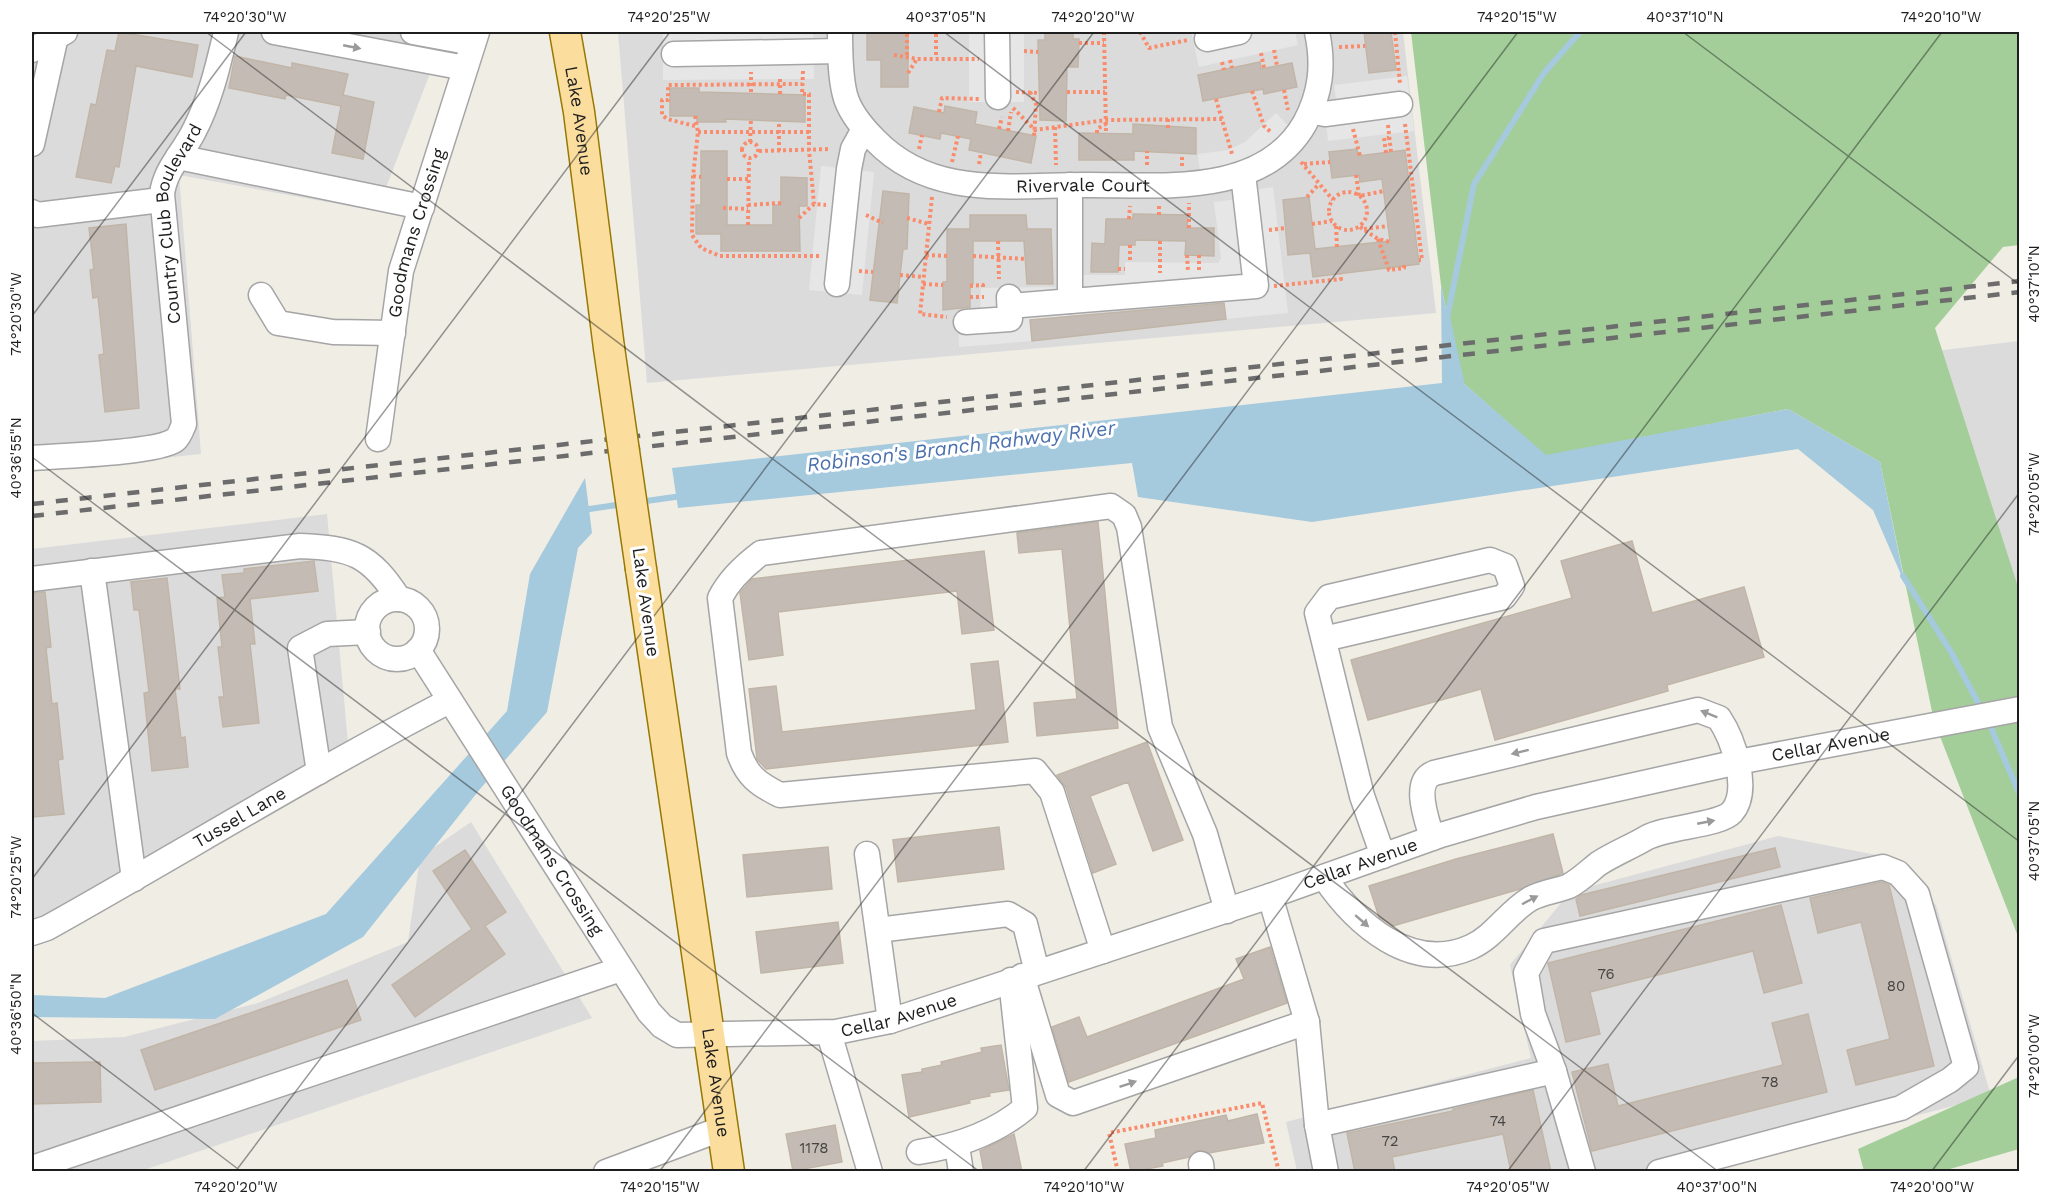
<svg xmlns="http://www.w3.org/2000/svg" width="2051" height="1203" viewBox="0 0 2051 1203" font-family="'Work Sans',sans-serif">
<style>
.residential{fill:#dcdbdb}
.forest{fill:#a3ce99}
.parking{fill:#e6e6e6}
.water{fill:#a5c9dd}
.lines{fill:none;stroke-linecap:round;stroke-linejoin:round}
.stream{stroke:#a5c9dd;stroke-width:6}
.building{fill:#c4bcb4;stroke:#c1b5a7;stroke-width:1.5}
.minor-casing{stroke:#a5a5a5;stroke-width:27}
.major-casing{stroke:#987801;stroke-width:33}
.path{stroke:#f98c6c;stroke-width:4;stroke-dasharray:3 3;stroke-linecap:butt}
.minor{stroke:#fff;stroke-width:24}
.major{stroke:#fbde9e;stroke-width:30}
.rail{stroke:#6c6c6c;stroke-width:4.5;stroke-dasharray:12 12;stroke-linecap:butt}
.major-bridge-casing{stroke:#987801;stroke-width:33;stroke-linecap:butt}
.major-bridge{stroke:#fbde9e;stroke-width:30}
.oneway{fill:#9a9a9a}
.ticks{fill:none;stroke:#1e1e1e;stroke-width:1.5;stroke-opacity:0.45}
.labels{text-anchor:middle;stroke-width:6;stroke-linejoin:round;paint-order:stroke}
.number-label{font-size:15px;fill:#484644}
.street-label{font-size:18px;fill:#1e1e1e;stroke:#fff}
.water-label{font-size:20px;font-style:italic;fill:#4b70ae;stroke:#fff}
.neatline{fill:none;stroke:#1e1e1e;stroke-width:2}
.ticks-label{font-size:15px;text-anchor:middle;fill:#1e1e1e}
</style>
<rect width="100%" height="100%" fill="#efede4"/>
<path class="residential" d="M32 32H446L377 211 179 175 201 454 32 472Z
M618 32H1403L1436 313 647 383Z
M2019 341V662L1910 354Z
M327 514 349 754 32 933V549Z
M471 822 592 1018 138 1172 32 1171V1041L124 1037 258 1003 408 942 420 857Z
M1778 836 1887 857 1936 905 1991 1096 1702 1172 1297 1171 1286 1122 1531 1058 1510 965 1570 892Z"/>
<path class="forest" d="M1411 32H2019V245L2003 247 1935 328 2019 590V939L1934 721 1880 462 1788 409 1546 456 1461 381 1441 285Z
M2019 1077V1149L1943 1171H1864L1858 1149Z"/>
<path class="parking" d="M663 32H813L814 79 663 80Z
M969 32H1024V102H969Z
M1191 32H1295L1298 45 1199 67Z
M1407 76 1414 131 1328 141 1325 114 1338 112 1334 85Z
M1276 113 1297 135 1201 182 1198 154 1228 150 1245 142Z
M821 166 874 172 862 295 809 290Z
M1273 187 1288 313 1226 319 1223 299 1030 320 1032 341 959 347 958 314H980L981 288 1061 287 1062 275H1125V262L1218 263 1221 258 1214 202 1245 198V191Z"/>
<path class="water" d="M1441 285 1461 381 1546 455 1788 409 1880 462 1905 584 1873 510 1798 449 1312 522 1138 497 1132 463 678 508 672 468 1442 383Z
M585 478 592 533 578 548 547 712 480 789 363 937 215 1019 32 1017V995L105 998 326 914 507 711 530 574Z"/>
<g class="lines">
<path class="stream" d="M1461 381 1447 318 1474 184 1544 73 1580 32
M639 502 682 496
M583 510 623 504
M1903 576 1951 652 1983 712
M1988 721 2020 795"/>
</g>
<path class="building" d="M119 32 198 45 192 77 136 66 119 167 115 166 111 183 76 177 91 104 96 105 107 50 115 51Z
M867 32H908V87H881V60H867Z
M1045 32H1073V39H1079L1078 67H1067L1066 121 1040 120 1038 40H1045Z
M1364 32H1391L1396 70 1369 73Z
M235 56 292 68V63L348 74 343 95 374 102 363 159 332 153 341 106 286 95 285 99 229 88Z
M1260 62 1261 69 1292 63 1297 87 1264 94 1263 89 1203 101 1198 75Z
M670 88H699V92L805 95V122L725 119 726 122H697V116H670Z
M945 106 977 112 975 124 1036 136 1031 163 969 150 971 139 941 133 940 139 909 133 914 107 944 113Z
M1133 124 1196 128V154L1134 151V160H1079V133L1133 134Z
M1357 149 1358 156 1405 150 1419 264 1313 277 1310 253 1288 255 1283 200 1309 197 1315 249 1390 241 1382 179 1360 182 1359 175 1332 178 1329 152Z
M701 151H727V225H773V205H781V177L807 178V206H799L800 251H721V234H696V205H701Z
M883 191 909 194 907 249H903L897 303 870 300Z
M1133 214 1188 215 1187 228H1214V256L1185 255 1186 241 1135 240V245H1119L1118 272H1091L1092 243 1105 244 1106 219H1133Z
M970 215H1026L1027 229H1051L1053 284H1027L1024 241H973V284H970V307L943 310V282H947V229H970Z
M126 224 139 408 105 412 99 355 104 354 98 297 93 298 90 270 94 269 89 228Z
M1224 303 1226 319 1032 341 1030 320Z
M1098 522 1118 728 1037 736 1034 703 1077 699 1062 549 1019 553 1017 533Z
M1632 541 1652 613 1744 587 1764 657 1667 685 1668 691 1495 740 1481 689 1368 720 1351 660 1572 598 1561 561Z
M984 551 994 630 962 634 957 591 778 612 783 655 749 660 740 593 752 579Z
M314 561 318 591 250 599 255 644H250L259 723 223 727 219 697H224L218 647H222L217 598 225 597 222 575 244 573V569Z
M167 578 180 689H175L181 738 185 737 188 767 152 771 144 693 149 692 139 610H134L131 582Z
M45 592 51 647 46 648 52 704 57 703 63 759 58 760 64 814 34 817 32 791V593Z
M998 661 1008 742 766 769 757 759 749 689 776 686 782 732 976 710 971 664Z
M1147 742 1183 840 1153 851 1128 782 1090 796 1116 864 1093 873 1066 788 1057 775Z
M999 827 1004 869 898 882 893 840Z
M1553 834 1563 873 1520 889 1393 926 1379 917 1369 886 1456 859Z
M828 847 832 889 747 897 743 855Z
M1775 848 1780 867 1580 916 1576 899 1581 895Z
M465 850 506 912 485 926 505 954 415 1017 392 985 472 929 433 871Z
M1882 882 1889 885 1934 1066 1856 1085 1847 1050 1890 1039 1861 922 1818 933 1810 898Z
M1781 905 1802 983 1764 993 1753 951 1590 992 1600 1034 1566 1042 1548 963Z
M838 922 843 963 761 973 756 932Z
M1270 947 1287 1003 1069 1082 1052 1027 1079 1017 1087 1037 1244 979 1236 959Z
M347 980 361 1020 155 1090 141 1050Z
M1808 1014 1827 1092 1592 1151 1572 1072 1608 1064 1618 1106 1783 1065 1772 1023Z
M1001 1045 1009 1090 989 1093 990 1096 969 1100 970 1103 909 1117 902 1075 922 1072V1069L942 1065 941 1062 982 1052 981 1048Z
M100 1062 101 1102 32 1104V1063Z
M1533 1090 1551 1172H1511L1503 1134 1392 1157 1395 1172H1355L1347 1133 1453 1111V1109Z
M1257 1114 1264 1143 1209 1153 1199 1150 1189 1157 1162 1163 1163 1166 1131 1172 1125 1144 1156 1138 1155 1130 1226 1115 1228 1121Z
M835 1125 842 1162 793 1171 786 1134Z
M1014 1134 1022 1172H984L980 1151Z"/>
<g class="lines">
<g class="minor-casing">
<g id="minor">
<path d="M274 32 465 68"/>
<path d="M413 32 473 43"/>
<path id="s1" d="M840 32C840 51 840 76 845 95 849 111 864 129 875 140 932 199 1010 185 1084 185 1157 184 1262 199 1305 123 1321 93 1324 65 1317 32"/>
<path d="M997 32 998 97"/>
<path d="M1207 39 1239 32"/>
<path d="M32 50 65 32"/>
<path d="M674 54 840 51"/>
<path d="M1312 111 1325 114 1400 104"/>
<path d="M32 144 56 36"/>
<path d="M178 157 422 207"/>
<path d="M32 212 37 215 161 200"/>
<path d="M837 284 849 169 853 149 864 129"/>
<path d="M261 295 278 323 333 332 393 333"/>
<path d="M1070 301V185"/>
<path d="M1010 306 1256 286 1243 174"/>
<path d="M966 322 1010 319 1009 297"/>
<path id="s2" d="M378 439 401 271 477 32"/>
<path id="s3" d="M32 458C58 456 157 453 175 440 179 437 182 429 184 424L162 194C165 170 182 154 193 133 210 101 218 66 226 32"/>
<path d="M92 571 134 879"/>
<path d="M32 579 300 546C352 548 370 554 399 599"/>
<circle cx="397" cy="629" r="30"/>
<path d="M1324 639 1504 597 1512 586 1505 566 1490 560 1329 597 1317 613 1362 796 1383 856"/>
<path id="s4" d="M418 650 649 1012 662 1026 677 1035 836 1032 890 1021 1270 896 1441 835 1536 807 1738 762 2020 709"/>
<path d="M319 772 300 648 327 634 368 632"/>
<path d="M867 854 890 1021"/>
<path d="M1324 877C1355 923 1411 974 1471 947 1495 936 1508 912 1530 899 1542 892 1557 891 1569 886 1580 880 1588 872 1598 864 1613 854 1631 847 1646 838 1668 826 1719 826 1732 812 1751 790 1733 739 1719 718L1698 710 1434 773C1411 782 1428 822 1432 838"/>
<path d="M1270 896 1307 1022 1317 1125 1326 1172"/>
<path d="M878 930 1008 914 1025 924 1037 972"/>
<path id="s5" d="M32 933 47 928C181 853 312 772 449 701"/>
<path d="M1103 951 1052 792 1035 771 780 795C758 784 747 776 739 753L720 598C729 580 745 565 761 553L1111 506 1124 515 1129 527 1160 727 1205 834 1227 911"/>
<path d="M1022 976 1058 1095 1073 1103 1307 1022"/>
<path d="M829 1033 870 1172"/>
<path d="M1317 1125 1554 1071"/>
<path d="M957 1146 961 1172"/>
<path d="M919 1152C958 1146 994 1134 1025 1108L1011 980"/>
<path d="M1201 1164 1202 1172"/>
<path d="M32 1168 621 969"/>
<path d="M606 1172 721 1129"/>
<path d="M1583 1172 1554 1071 1533 1014 1526 973 1544 941 1883 867 1898 873 1917 894 1966 1067 1950 1080 1901 1108 1659 1172"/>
</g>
</g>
<g class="major-casing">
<g id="major">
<path id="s6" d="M565 32 579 112 609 348"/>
<path id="s7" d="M641 569 729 1172"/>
</g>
</g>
<path class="path" d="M1104 32 1106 133
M1140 32 1149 48 1188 40
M1395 32 1400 84
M936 34V58
M1079 43H1104
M1339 47 1365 46
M1274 50 1277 66
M1024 51 1038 52
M1261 53 1264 68
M894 55 917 59H979
M907 55V34
M1230 60 1232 68
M1222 62 1224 70
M803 71 802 94H809V150L814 204
M908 73 917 59
M780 79V95
M1284 90 1288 110
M1252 91 1264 126 1272 133
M751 92V72
M1016 92 1040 93
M1030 92 1036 104 1034 136
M1067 92H1105
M1216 99 1232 154
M1013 108 1035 130 1106 120 1222 119
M939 112 942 98 979 99
M695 116 698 132 693 176 692 235 701 248 720 256H821
M1405 124 1422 260H1419
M1388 125 1391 152
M695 126 667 119 662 115V100H668V85L802 84
M1055 127 1056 165
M1168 128V119
M999 129 1002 117
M1353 129 1360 156
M1008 131 1011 112
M698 132H809
M1097 133V129L1106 124
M742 150a8 8 0 1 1 16 0a8 8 0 1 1-16 0Z
M750 142 751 119
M919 149 922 135
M759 151 831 149
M779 151V122
M1386 153 1384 138H1389
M952 162 958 136
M1301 162 1333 200
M979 164 981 153
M1304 164 1330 162
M1147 165V151
M1182 166V154
M1356 175 1359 196 1384 191
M693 176 701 177
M727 179H749
M1329 211a19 19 0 1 1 38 0a19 19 0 1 1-38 0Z
M932 197 920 314 947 317
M1307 197 1319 184
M748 205 781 203
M723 208 748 209
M866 215 883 223
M1159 215V206
M799 218 814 204 826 205
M907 218 929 224
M1129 219 1130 206
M1312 224 1332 221
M748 225 749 159
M1336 226 1337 247
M1360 227 1378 239 1390 242
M1189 228V203
M1364 229 1388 226
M1269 230 1286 228
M1378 239 1389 270 1404 268V265
M998 241 999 279
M1160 241V273
M1130 245V262
M926 255 947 256
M1187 255 1188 272
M1199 255V270
M973 256 1027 259
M1118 269H1125
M859 271 873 272
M900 275 924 277
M923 284 943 285
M970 286 983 285V288
M1274 286 1341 279 1340 274
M970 297H984
M1118 1172 1109 1133 1262 1103 1279 1172"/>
<use href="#minor" class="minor"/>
<use href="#major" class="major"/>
<path class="rail" d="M32 504 2020 281
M32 516 2020 292"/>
<g class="major-bridge-casing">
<path id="major-bridge" d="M609 348 641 569"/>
</g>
<use href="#major-bridge" class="major-bridge"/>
</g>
<defs><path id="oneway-solid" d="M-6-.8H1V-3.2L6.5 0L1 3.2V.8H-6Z" transform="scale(1.5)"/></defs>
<g class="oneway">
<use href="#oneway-solid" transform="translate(352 47) rotate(11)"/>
<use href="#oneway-solid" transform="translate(1709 714) rotate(-158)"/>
<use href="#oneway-solid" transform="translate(1520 752) rotate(166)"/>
<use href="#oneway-solid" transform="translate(1706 822) rotate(-11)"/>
<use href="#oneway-solid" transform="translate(1530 900) rotate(-28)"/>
<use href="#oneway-solid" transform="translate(1362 921) rotate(41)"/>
<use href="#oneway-solid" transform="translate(1128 1084) rotate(-19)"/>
</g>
<path class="ticks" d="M206 32 1719 1172M944 32 2020 842M1683 32 2020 285M32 316 246 32M32 457 980 1172M32 879 670 32M32 1013 242 1172M235 1172 1094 32M659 1172 1518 32M1083 1172 1942 32M1507 1172 2020 492M1931 1172 2020 1054"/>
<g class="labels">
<g class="number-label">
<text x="1606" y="979">76</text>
<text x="1896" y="991">80</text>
<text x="1770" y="1087">78</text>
<text x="1498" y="1126">74</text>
<text x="1390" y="1146">72</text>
<text x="814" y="1153">1178</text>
</g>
<g class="street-label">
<text dy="6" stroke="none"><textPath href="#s6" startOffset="90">Lake Avenue</textPath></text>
<text dy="6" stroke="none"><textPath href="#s1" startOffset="338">Rivervale Court</textPath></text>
<text dy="6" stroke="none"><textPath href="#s3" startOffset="368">Country Club Boulevard</textPath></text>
<text dy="6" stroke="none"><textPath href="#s2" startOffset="210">Goodmans Crossing</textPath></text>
<text transform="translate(646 602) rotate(82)" y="6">Lake Avenue</text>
<text dy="6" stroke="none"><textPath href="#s4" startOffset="1662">Cellar Avenue</textPath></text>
<text dy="6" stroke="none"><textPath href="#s5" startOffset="238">Tussel Lane</textPath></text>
<text dy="6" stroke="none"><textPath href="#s4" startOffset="249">Goodmans Crossing</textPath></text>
<text dy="6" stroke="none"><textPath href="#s4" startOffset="1176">Cellar Avenue</textPath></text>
<text dy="6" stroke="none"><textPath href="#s4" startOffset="690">Cellar Avenue</textPath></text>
<text dy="6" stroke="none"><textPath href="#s7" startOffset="519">Lake Avenue</textPath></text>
</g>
<g class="water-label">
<text transform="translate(961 446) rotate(-7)" y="7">Robinson's Branch Rahway River</text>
</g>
</g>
<rect width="2051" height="1203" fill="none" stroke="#ffffff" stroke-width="66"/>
<rect x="33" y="33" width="1985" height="1137" class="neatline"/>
<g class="ticks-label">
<text x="245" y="22">74°20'30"W</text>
<text x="669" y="22">74°20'25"W</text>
<text x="946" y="22">40°37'05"N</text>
<text x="1093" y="22">74°20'20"W</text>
<text x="1517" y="22">74°20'15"W</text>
<text x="1685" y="22">40°37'10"N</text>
<text x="1941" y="22">74°20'10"W</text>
<text transform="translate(2034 284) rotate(-90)" y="5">40°37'10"N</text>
<text transform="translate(16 314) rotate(-90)" y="5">74°20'30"W</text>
<text transform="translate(16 458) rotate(-90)" y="5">40°36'55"N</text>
<text transform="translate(2034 494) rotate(-90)" y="5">74°20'05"W</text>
<text transform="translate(2034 841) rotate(-90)" y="5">40°37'05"N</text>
<text transform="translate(16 877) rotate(-90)" y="5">74°20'25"W</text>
<text transform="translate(16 1014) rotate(-90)" y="5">40°36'50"N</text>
<text transform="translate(2034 1056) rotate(-90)" y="5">74°20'00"W</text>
<text x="236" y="1192">74°20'20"W</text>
<text x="660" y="1192">74°20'15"W</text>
<text x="1084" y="1192">74°20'10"W</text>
<text x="1508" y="1192">74°20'05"W</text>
<text x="1717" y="1192">40°37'00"N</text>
<text x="1932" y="1192">74°20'00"W</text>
</g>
</svg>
